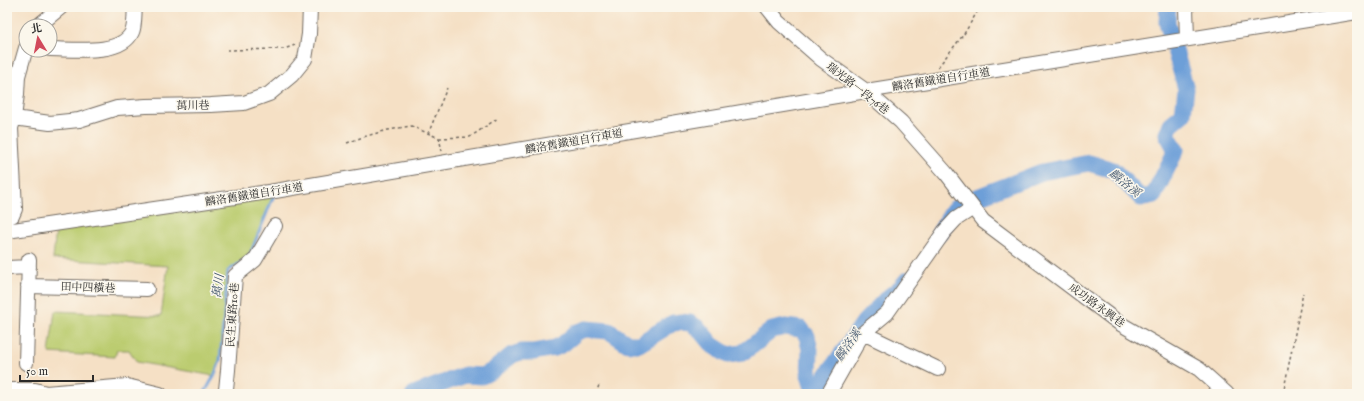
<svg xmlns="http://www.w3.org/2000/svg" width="1364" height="401" viewBox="0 0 1364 401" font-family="'IM FELL English','Noto Serif TC',serif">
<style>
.green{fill:#bbcc6f;stroke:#737c4d}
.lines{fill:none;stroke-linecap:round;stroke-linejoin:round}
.stream{stroke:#6d9fd8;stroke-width:3}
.river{stroke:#6d9fd8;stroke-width:17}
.minor-casing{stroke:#726a61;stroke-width:16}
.path{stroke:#726a61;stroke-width:1.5;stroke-dasharray:3 3;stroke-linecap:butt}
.minor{stroke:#fff;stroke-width:14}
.labels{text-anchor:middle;stroke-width:3;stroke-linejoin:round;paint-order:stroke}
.street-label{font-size:11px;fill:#2b2b2b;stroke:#fbf7ec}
.water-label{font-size:12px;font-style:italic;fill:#455970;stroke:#fbf7ec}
</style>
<rect width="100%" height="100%" fill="#fbf7ec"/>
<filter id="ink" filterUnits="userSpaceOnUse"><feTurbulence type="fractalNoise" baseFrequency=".025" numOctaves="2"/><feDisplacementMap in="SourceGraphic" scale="8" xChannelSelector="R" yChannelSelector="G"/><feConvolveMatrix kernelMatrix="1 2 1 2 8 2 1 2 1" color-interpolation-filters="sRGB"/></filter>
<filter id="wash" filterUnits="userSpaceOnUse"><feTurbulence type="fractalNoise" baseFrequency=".012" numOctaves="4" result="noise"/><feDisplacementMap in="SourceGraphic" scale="16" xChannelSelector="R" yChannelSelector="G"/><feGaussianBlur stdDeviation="0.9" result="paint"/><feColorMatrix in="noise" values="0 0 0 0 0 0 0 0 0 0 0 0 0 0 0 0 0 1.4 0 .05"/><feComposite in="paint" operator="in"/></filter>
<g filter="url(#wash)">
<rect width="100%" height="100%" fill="#f5e0c5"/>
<path class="green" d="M275 191 249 257 228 271 220 361 214 376 137 362 129 350H117L115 357 49 353 55 311 161 316 168 266 53 259 56 228Z"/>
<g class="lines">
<path class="stream" d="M204 394 214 376 220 361 228 271 249 257 274 195"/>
<path class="river" d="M939 234 953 210 967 201 1042 172 1089 163 1113 170 1141 198 1154 195 1176 150 1167 134 1171 124 1183 114 1186 89 1167 22 1168 7
M414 394 465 375 482 376 492 371 512 355 521 352H534L555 348 563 344 577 332 586 329 609 331 628 344H639L673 323 681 322 690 323 698 328 712 345 728 355 742 353 752 346 772 330 785 327 801 329 807 336 810 350 809 375 812 385H820L864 322 885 300 900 288 907 280"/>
</g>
</g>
<g filter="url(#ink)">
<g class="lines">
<g class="minor-casing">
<path id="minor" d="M767 7 779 22 821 59 866 91 901 122 946 173 983 221 1119 323 1199 369 1227 394
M1186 7 1187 39
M38 26 61 7
M26 48 18 76 17 94 14 118 50 123 79 120 117 108 146 106 211 105 244 103 269 94 292 75 305 59 309 34 310 7
M50 49C72 49 121 56 132 32 135 26 134 14 135 7
M7 119 14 118 11 128 15 209 12 216 7 217
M7 231 275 191 866 91 1357 12
M7 268 29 267
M28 286 147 289
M863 333 938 369
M26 363 29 260
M7 390H35L46 393 127 386 160 394
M224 394 226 390 228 370 235 276 255 260 275 226
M830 394V391L863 333 887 313 944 232 956 219 973 208"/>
</g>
<path class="path" d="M227 50 284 49 295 45
M938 67 964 34 980 7
M428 134 447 88
M439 138 470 137 498 118
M347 143 363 137 388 130 411 126 439 138 442 151
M596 394 599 385
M1283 394 1303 293"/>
<use href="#minor" class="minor"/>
</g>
</g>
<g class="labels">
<g class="street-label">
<text transform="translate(941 79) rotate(-9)" y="4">麟洛舊鐵道自行車道</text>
<text transform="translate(858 88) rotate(38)" y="4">瑞光路一段76巷</text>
<text transform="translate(193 105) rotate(-1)" y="4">萬川巷</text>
<text transform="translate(574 141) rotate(-10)" y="4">麟洛舊鐵道自行車道</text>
<text transform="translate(254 194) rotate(-9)" y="4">麟洛舊鐵道自行車道</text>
<text transform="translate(88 287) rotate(2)" y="4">田中四橫巷</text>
<text transform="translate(1097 305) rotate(36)" y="4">成功路永興巷</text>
<text transform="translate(232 315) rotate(-86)" y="4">民生東路10巷</text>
</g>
<g class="water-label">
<text transform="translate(1125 183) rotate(39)" y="4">麟洛溪</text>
<text transform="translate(218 286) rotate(-82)" y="4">萬川</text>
<text transform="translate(848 345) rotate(-55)" y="4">麟洛溪</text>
</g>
</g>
<rect width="1364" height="401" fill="none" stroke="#fbf7ec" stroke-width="24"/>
<g transform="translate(38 38) rotate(350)"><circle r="19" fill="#fbf7ec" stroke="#a8a59f"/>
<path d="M0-3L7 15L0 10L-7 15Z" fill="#d1495b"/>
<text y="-6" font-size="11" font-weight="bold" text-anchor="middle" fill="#2b2b2b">北</text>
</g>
<path d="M20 375v6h73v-6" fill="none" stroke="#2b2b2b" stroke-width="2"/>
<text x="26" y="375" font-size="12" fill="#2b2b2b" stroke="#fbf7ec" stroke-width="3" paint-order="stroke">50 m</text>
</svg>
